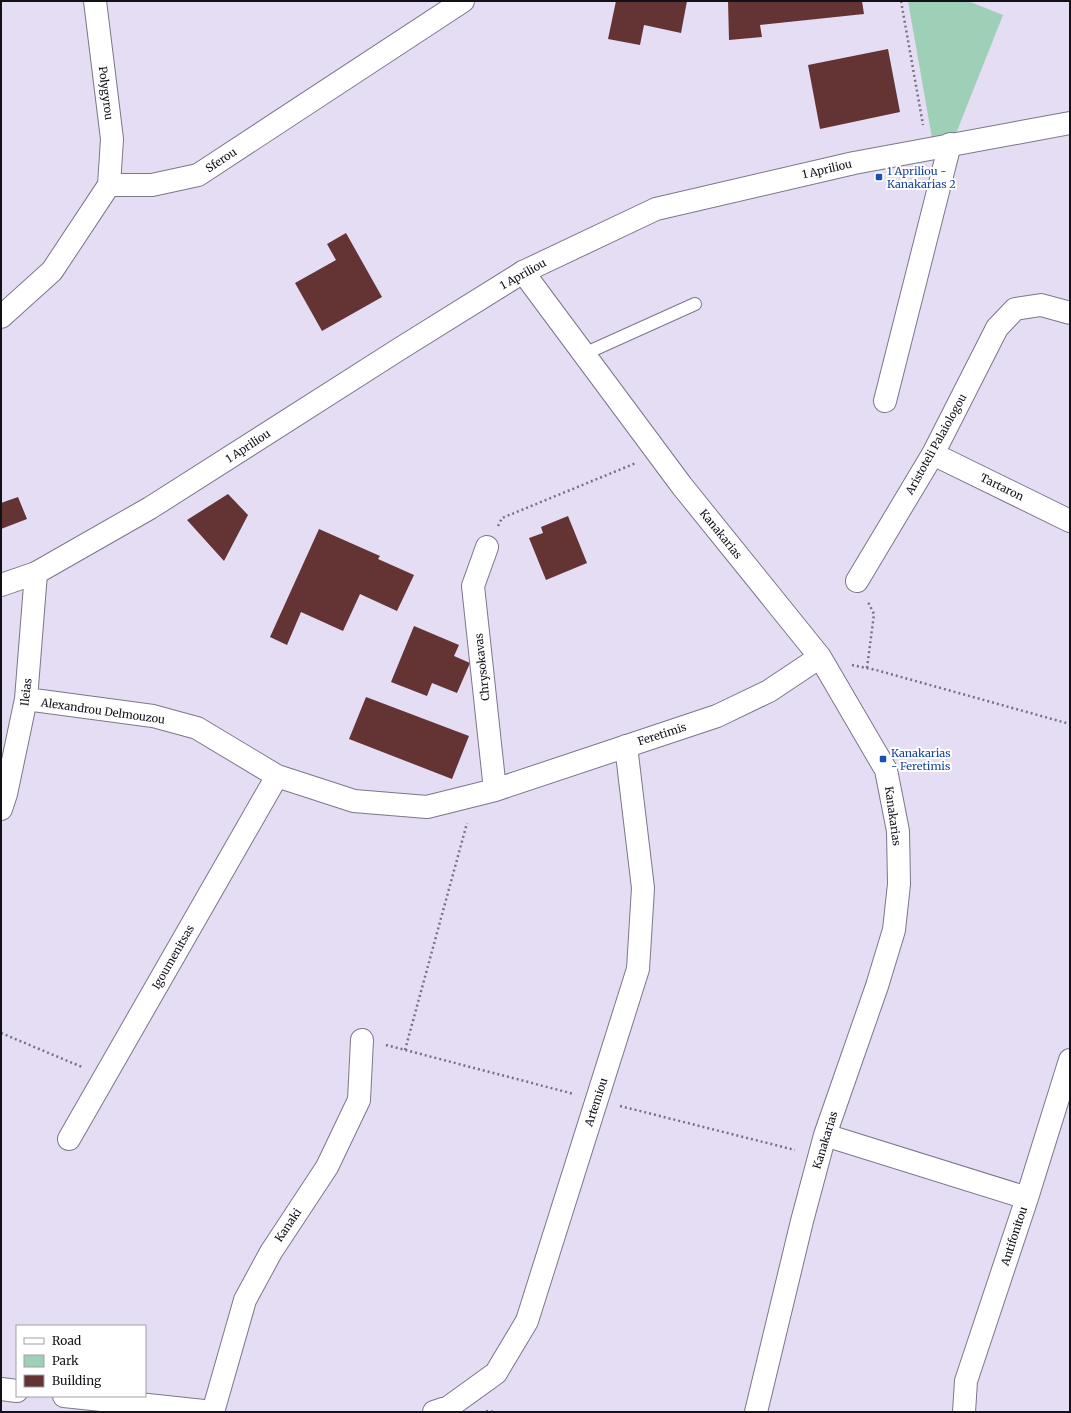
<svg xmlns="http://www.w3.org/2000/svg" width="1071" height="1413" viewBox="0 0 1071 1413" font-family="Merriweather,serif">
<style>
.green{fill:#9ed0b7}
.building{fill:#643434}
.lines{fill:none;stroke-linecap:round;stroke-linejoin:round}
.service-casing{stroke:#7c768a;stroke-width:14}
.minor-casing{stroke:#7c768a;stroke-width:24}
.secondary-casing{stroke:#7c768a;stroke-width:24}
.path{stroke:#777382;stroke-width:2.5;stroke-dasharray:2 3;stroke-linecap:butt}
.service{stroke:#fff;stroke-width:12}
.minor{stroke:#fff;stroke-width:22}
.secondary{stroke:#fff;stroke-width:22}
.transit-dot{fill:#1a4fb4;stroke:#fff;stroke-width:1.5}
.labels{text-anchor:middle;stroke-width:4;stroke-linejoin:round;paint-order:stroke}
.street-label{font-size:11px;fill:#131118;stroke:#fff}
.transit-label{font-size:11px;fill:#164399;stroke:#fff;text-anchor:start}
</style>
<rect width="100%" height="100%" fill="#e4ddf4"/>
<path class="green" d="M908 1H968L1003 15 955 136 932 138Z"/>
<path class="building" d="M616 1H687L681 33 644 25 640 45 608 39Z
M728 1H862L864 14 760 25 762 37 729 40Z
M888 49 900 112 820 129 808 65Z
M346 233 382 297 322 331 295 283 336 260 327 244Z
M228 494 248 515 224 561 187 520Z
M18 497 27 519 1 529V503Z
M568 516 587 563 546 580 529 538 543 533 541 527Z
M319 529 380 556 378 559 414 575 397 611 360 594 343 631 301 612 287 645 270 637Z
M414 626 459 645 454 656 470 663 457 693 432 683 427 696 391 682Z
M366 697 469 736 452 779 349 739Z"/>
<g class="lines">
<g class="service-casing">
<path id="service" d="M584 354 695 304"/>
</g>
<g class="minor-casing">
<path id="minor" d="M95 1 112 139 109 185
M109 185H152L198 175 463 1
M523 272 682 486 820 657 886 770 898 831 899 884 894 930 877 986 825 1135 802 1221 756 1412
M1 317 52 271 109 185
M885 401 950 144
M933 454 1070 521
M487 547 473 586 495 790
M857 581 933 454 997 328 1015 309 1041 305 1070 313
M26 699 153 716 197 728 277 776 354 801 427 807 495 790 717 716 769 691 820 657
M1 809 6 794 26 699 36 573
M825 1135 1027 1198
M69 1139 277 776
M1 1389 17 1391
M64 1396 213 1412
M213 1412 245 1300 271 1252 327 1167 359 1100 362 1040
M434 1412 449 1407 496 1373 527 1321 638 969 643 888 626 746
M964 1412 966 1381 1027 1198 1070 1060"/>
</g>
<g class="secondary-casing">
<path id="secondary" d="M1 585 36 573 150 508 401 348 523 272 656 209 854 163 1070 123"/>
</g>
<path class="path" d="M901 1 923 125
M498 526 502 518 636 463
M852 665 876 670 1070 724
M867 668 874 614 868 602
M1 1033 82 1067
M386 1045 574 1094
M405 1050 467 823
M620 1106 795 1150
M486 1411 496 1412"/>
<use href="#service" class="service"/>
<use href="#minor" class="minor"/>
<use href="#secondary" class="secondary"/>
</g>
<g class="transit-dot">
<rect x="875" y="173" width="8" height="8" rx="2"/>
<rect x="879" y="755" width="8" height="8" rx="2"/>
</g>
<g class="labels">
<g class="street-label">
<text transform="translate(106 93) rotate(83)" y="4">Polygyrou</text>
<text transform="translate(221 160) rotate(-33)" y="4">Sferou</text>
<text transform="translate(827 169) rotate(-13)" y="4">1 Apriliou</text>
<text transform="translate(523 274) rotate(-29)" y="4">1 Apriliou</text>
<text transform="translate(936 444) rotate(-61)" y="4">Aristoteli Palaiologou</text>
<text transform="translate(248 446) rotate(-33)" y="4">1 Apriliou</text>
<text transform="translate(1002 487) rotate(26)" y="4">Tartaron</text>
<text transform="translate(721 534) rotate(51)" y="4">Kanakarias</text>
<text transform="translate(482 667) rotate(-96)" y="4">Chrysokavas</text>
<text transform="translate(26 692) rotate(-83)" y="4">Ileias</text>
<text transform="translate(103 711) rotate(8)" y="4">Alexandrou Delmouzou</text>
<text transform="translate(662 734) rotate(-18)" y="4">Feretimis</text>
<text transform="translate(893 816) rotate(82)" y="4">Kanakarias</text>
<text transform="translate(173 957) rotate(-60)" y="4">Igoumenitsas</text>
<text transform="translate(596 1102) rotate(-72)" y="4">Artemiou</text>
<text transform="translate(825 1140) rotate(-73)" y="4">Kanakarias</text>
<text transform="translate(288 1225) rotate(-56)" y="4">Kanaki</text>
<text transform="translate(1014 1236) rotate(-72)" y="4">Antifonitou</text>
</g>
<g class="transit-label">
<text x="887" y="175">1 Apriliou -<tspan x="887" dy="13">Kanakarias 2</tspan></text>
<text x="891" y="757">Kanakarias<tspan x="891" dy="13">- Feretimis</tspan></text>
</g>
</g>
<rect width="1071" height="1413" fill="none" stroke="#131118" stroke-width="4"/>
<rect x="16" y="1325" width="130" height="72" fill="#ffffff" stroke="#a1a0a3"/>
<rect x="24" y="1338" width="20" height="6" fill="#ffffff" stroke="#a1a0a3"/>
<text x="52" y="1345" font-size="12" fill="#131118">Road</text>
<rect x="24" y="1355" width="20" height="12" fill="#9ed0b7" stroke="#a1a0a3"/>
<text x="52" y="1365" font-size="12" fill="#131118">Park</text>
<rect x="24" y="1375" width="20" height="12" fill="#643434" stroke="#a1a0a3"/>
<text x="52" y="1385" font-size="12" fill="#131118">Building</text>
</svg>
